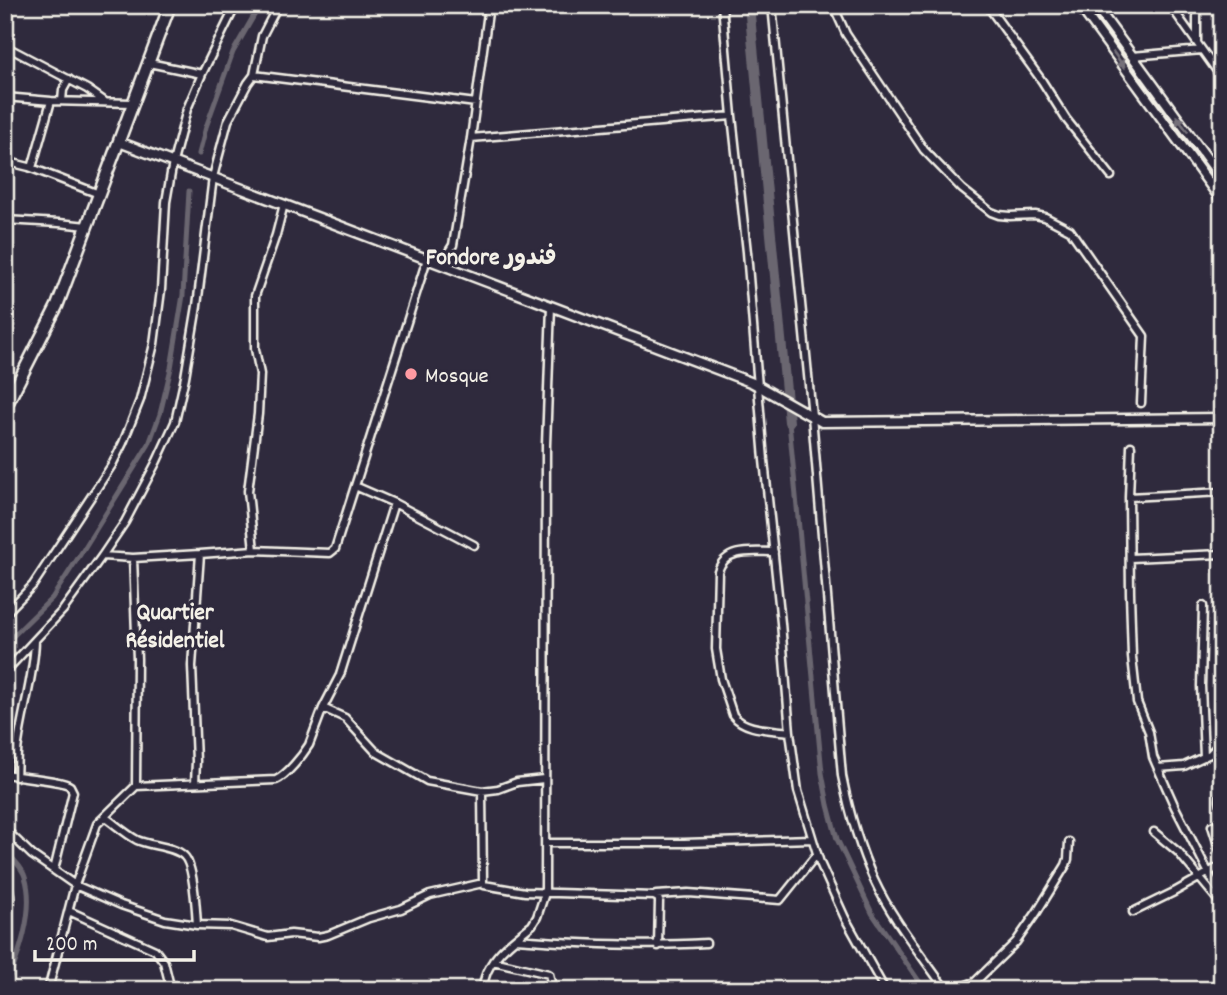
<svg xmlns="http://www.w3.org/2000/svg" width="1227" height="995" viewBox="0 0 1227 995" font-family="Dekko,'Playpen Sans Arabic',sans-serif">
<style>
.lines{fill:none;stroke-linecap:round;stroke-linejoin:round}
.canal{stroke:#6a6670;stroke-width:5}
.river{stroke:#6a6670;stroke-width:10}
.minor-casing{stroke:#f4f1e8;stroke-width:11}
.major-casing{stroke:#f4f1e8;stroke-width:13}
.highway-casing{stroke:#f4f1e8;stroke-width:15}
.minor{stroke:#2f2a3d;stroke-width:6}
.major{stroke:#2f2a3d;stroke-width:8}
.highway{stroke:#2f2a3d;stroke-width:10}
.oneway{fill:#747079}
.poi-dot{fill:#ff9aa2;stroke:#2f2a3d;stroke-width:2.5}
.labels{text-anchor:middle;stroke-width:6;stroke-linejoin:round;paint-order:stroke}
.poi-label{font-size:23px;fill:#f4f1e8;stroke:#2f2a3d;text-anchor:start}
.neighbourhood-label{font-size:24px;font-weight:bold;fill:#f4f1e8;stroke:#2f2a3d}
</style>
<rect width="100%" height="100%" fill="#2f2a3d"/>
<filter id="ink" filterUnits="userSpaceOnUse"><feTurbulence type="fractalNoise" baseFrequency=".0143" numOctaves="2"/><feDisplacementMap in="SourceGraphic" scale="14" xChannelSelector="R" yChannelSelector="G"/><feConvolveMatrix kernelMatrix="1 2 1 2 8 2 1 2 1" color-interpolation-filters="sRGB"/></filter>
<g filter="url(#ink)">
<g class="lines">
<path class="canal" d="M199 154 206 127 233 52 260 5
M789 422 822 773 828 805 837 839 872 913 925 990
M5 644 52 598 80 555 149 444 160 414 171 368 183 295 189 191
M5 852C13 859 22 867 25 877 36 911 18 957 5 989"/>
<path class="river" d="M749 5 789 422"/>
<g class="minor-casing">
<path id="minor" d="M722 5 732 116 747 252 764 460 781 623 790 732 798 791 820 863 845 918 885 990
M772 5 812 416 842 776C849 811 859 847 874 880 892 919 921 954 946 990
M833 5 846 34 924 150 962 189 991 212 999 215 1010 216 1035 215 1045 217 1070 230 1144 336 1141 403
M987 5 1042 81 1066 119 1111 176
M1170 5 1222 78
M1197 5V42
M5 46 87 89 104 101
M1132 56 1202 50
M149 63 202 74
M254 75 476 103
M5 97 51 101 133 103
M62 101 63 90 69 79
M471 138 732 116
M5 161 29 167 99 194
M32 168 51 101
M5 220 59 223 87 226
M441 264 453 245 471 138 489 5
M1131 446 1129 497 1130 593 1132 657 1137 702 1149 732 1153 757 1163 780 1175 807 1222 899
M355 486 394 503 474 545
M1129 497 1222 492
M254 550 248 491 258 414 260 374 255 349V296L276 235 284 204
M774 552C753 552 726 547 718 571L716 649 721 679 733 715C745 731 772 729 790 732
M102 556 133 558 200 554
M133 558 137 659 136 786
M1130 558 1222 554
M1203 606 1201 686 1204 757
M5 614 33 585 112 465 123 443 140 400 154 344 161 290 166 202 173 162 187 109 202 74 236 5
M5 672 63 610 102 556 125 522 157 461 175 422 185 377 197 306 213 177 228 121 248 83 254 75 262 36 278 5
M323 708 345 718 376 752 427 781 482 791 498 789 517 782 544 779
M1158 768 1184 766 1210 754 1222 741
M5 774C18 777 63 780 70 786 71 788 72 790 73 792L54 870
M16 777C17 766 16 755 18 744 23 709 34 675 35 641
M1222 777 1220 800 1222 811
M195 783 196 761 192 666 200 554 254 550 330 553 335 549 427 259
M482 791 483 883
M105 817C116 825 126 834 137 840 150 846 174 846 184 856 194 865 196 910 197 925
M1222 821 1212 826 1222 857
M5 829 32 855 75 885 121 905 165 920 197 925 231 926 268 937 291 934 318 937 328 935 369 918 401 909 430 895 483 883 484 885 525 892 654 896 658 898 659 901 658 946
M1154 832 1178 852 1222 905
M546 843H684L812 839
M5 880C15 896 8 915 5 933
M656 895 689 893 780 900 817 854
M69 911 155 950 164 962 171 990
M1133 912 1174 892 1222 865
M516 939C579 944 642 947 706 943
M493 961 549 974 553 990
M48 990 75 885 97 824 136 786 276 780C287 775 302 756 309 745L323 708 340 675 394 503
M483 990C483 961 512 941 532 925L537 917 545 893 546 445 551 306
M952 990 975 982 1016 942 1037 912 1066 865 1068 859 1069 842"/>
</g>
<g class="major-casing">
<path id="major" d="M1079 5 1222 201
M1095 5 1222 179
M119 142 753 383 822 422 1222 418"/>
</g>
<g class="highway-casing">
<path id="highway" d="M5 408 57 306 170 5"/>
</g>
<use href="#minor" class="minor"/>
<use href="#major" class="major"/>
<use href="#highway" class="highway"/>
</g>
<defs><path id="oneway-solid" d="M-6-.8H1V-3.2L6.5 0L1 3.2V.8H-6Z" transform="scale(1.75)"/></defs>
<g class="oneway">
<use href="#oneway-solid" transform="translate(1119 60) rotate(54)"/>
<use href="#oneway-solid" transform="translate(1182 124) rotate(-126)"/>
</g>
</g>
<circle class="poi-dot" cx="411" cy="374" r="7"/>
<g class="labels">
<g class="poi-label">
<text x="425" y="382">Mosque</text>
</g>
<g class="neighbourhood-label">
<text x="491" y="264">Fondore فندور</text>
<text x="175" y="619">Quartier<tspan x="175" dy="28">Résidentiel</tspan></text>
</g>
</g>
<rect width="1227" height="995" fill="none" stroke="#2f2a3d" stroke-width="28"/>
<rect x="14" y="14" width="1199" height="967" fill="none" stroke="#f4f1e8" stroke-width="2.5" filter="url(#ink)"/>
<path d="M35 950v10h159v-10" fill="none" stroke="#f4f1e8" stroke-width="3.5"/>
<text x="46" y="950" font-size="21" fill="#f4f1e8" stroke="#2f2a3d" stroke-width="5" paint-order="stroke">200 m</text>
</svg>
